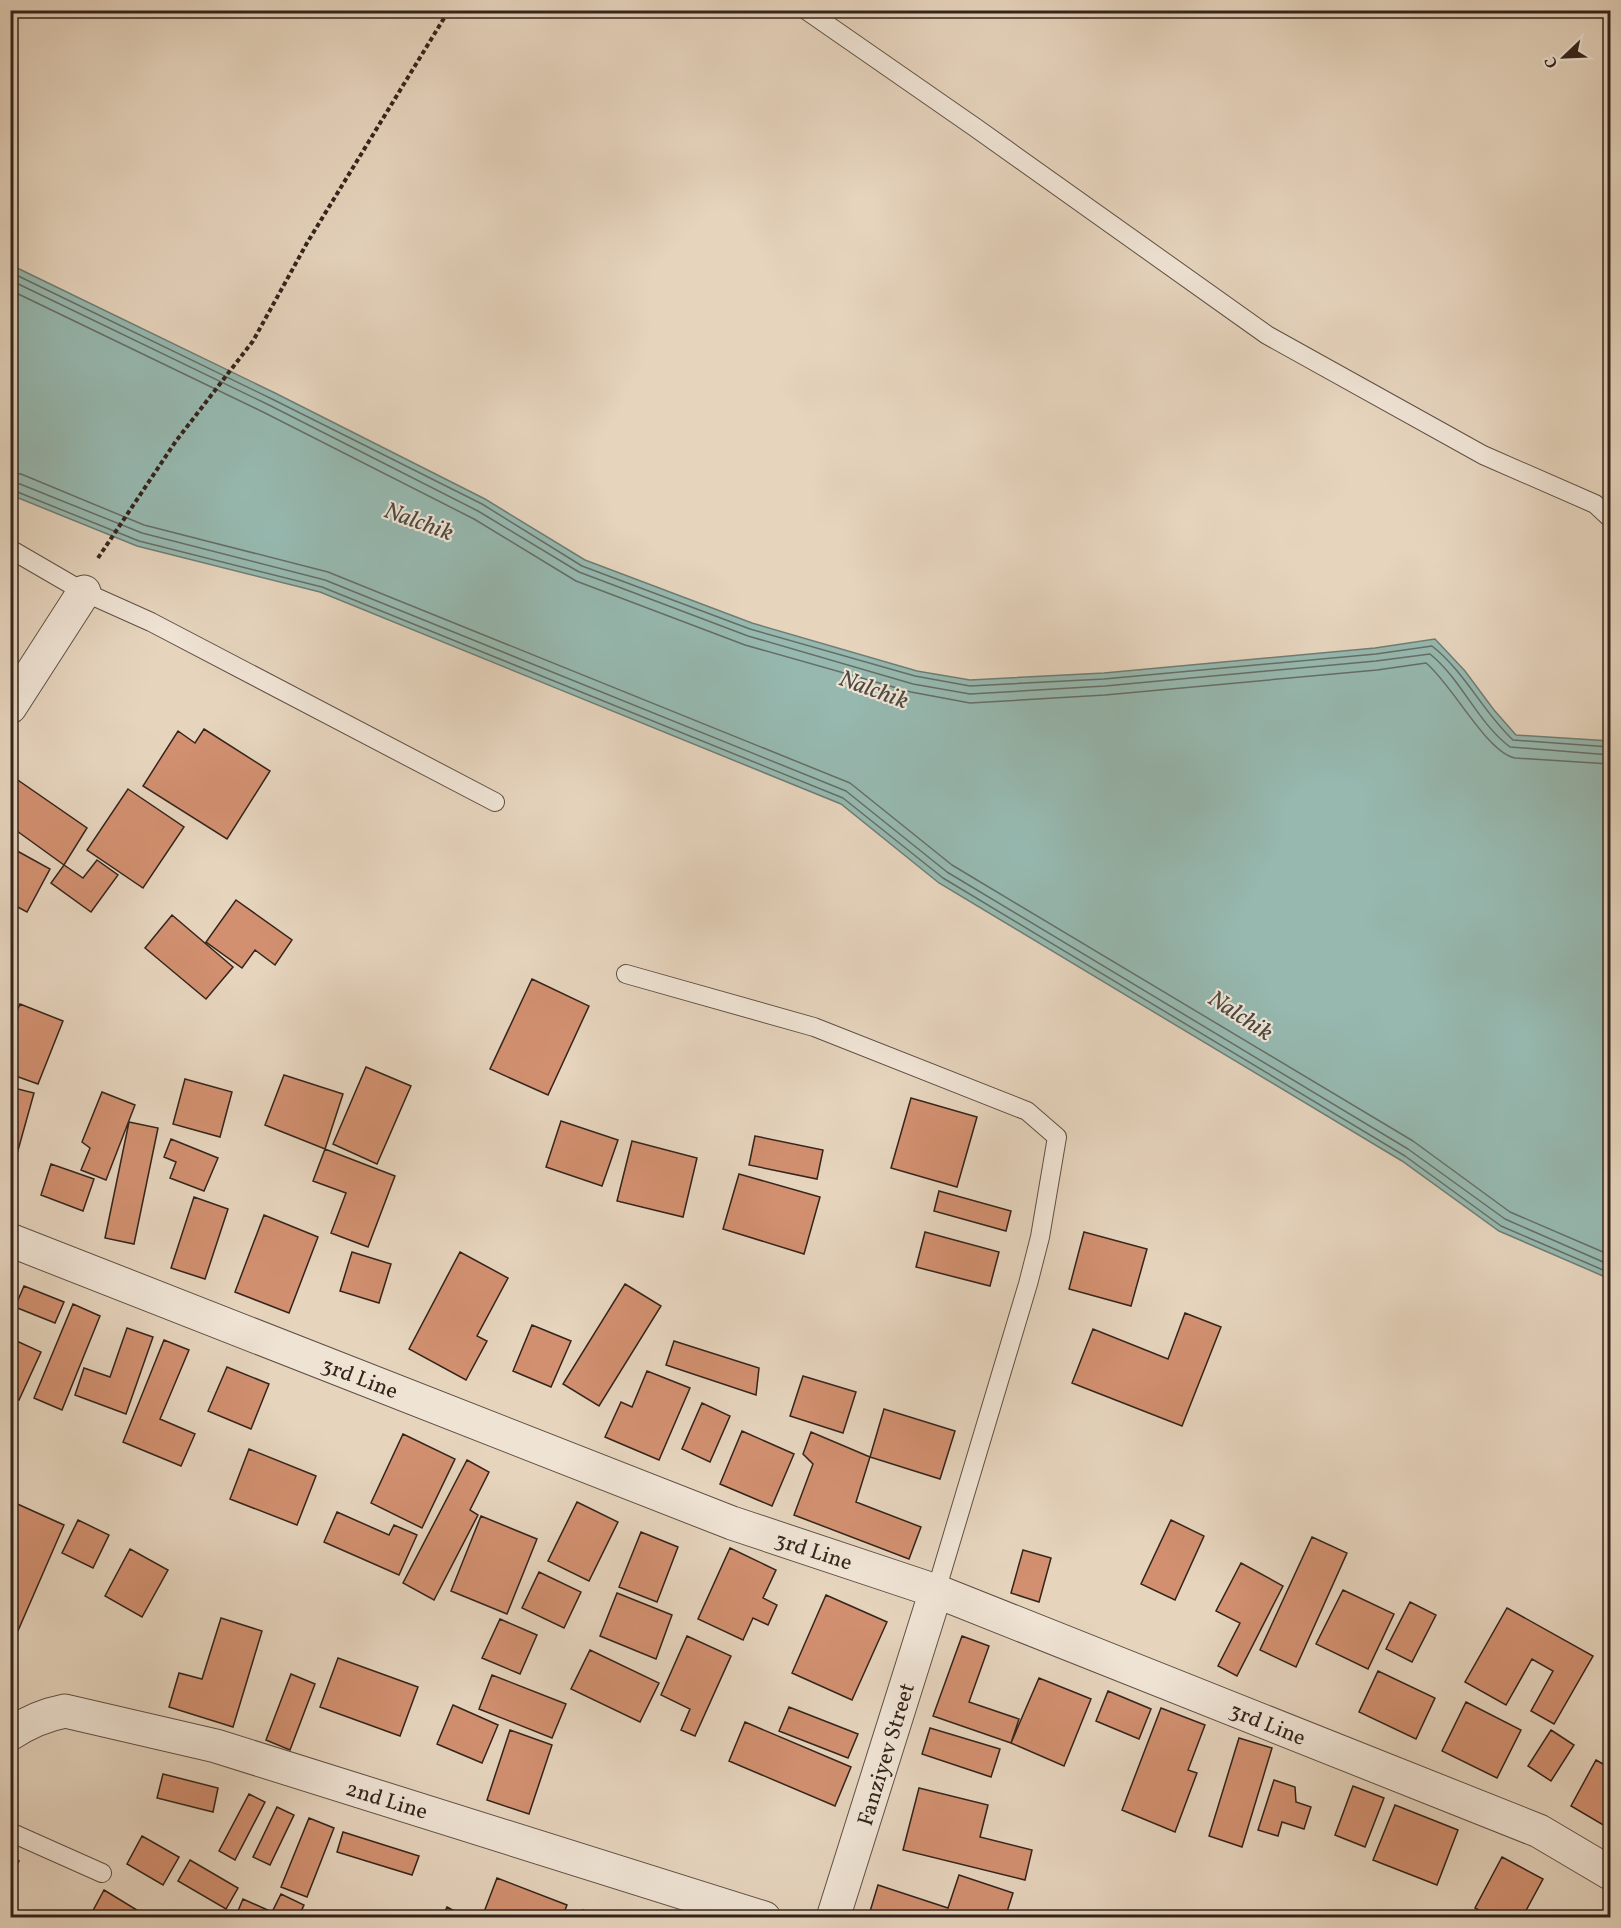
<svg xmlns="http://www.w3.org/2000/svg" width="1621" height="1928" viewBox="0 0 1621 1928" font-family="Vollkorn,serif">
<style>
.water{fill:#96b8af;stroke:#6f7d74;stroke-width:1.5}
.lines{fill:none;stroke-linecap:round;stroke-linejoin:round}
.shore{stroke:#656e66;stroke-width:1.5}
.building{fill:#d29070;stroke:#34241c;stroke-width:1.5}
.lane-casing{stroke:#605044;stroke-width:20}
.street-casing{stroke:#605044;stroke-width:35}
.path{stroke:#34241c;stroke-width:4;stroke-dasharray:4.5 3;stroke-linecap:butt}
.lane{stroke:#efe3d4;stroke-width:18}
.street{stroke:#efe3d4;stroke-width:33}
.labels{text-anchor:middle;stroke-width:4.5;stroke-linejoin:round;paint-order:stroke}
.street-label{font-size:22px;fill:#34241c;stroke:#efe3d4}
.water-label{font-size:24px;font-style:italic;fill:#4c4941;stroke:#efe3d4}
</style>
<rect width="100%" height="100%" fill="#e6d4bd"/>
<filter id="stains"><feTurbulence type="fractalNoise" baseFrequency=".00333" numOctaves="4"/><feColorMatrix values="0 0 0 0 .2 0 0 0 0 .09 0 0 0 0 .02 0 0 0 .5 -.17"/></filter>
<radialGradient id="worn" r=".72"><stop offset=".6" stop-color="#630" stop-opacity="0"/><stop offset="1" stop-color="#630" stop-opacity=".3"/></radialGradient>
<path class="water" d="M11 265 275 393 485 499 585 560 752 623 917 671 970 680 1104 673 1375 648 1435 639 1465 671 1494 710 1516 735 1610 741V1279L1499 1231 1402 1161 939 883 841 804 320 592 137 546 11 495Z"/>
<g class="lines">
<path class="shore" d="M10 272 272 399 482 504 582 566 750 629 915 676 970 686 1104 679 1376 654 1432 646C1465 672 1483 712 1513 740L1610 747
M10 280 269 405 478 511 579 572 748 636 913 684 970 694 1105 686 1376 661 1430 654C1462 680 1477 722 1510 747L1610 755
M10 290 265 413 474 519 576 581 745 645 911 692 970 703 1105 695 1377 670 1426 663C1452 684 1487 753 1515 758L1610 764
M10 473 21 474 144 525 328 572 850 783 952 865 1413 1141 1510 1212 1610 1255
M10 482 20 484 142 533 325 580 846 791 947 872 1408 1149 1505 1219 1610 1265
M10 489 139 541 322 587 843 798 943 878 1405 1156 1501 1226 1610 1273"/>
</g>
<path class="building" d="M204 729 270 771 227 839 143 786 178 731 195 743Z
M12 776 87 828 64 865 10 826Z
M128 789 184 827 143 888 87 850Z
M10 847 50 869 27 912 10 903Z
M97 860 118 875 91 912 51 883 64 865 83 878Z
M236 900 292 940 275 965 255 950 242 968 206 942Z
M172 915 233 967 206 999 145 948Z
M532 979 589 1006 548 1095 490 1069Z
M20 1004 63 1021 38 1084 10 1074V1027Z
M366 1067 411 1086 377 1164 333 1144Z
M284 1075 343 1094 325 1149 265 1125Z
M185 1079 232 1092 220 1137 173 1124Z
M10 1087 34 1093 10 1179Z
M102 1092 135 1105 106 1180 81 1170 90 1148 82 1142Z
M911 1098 977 1117 957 1187 891 1168Z
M561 1121 618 1140 602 1186 546 1167Z
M129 1122 158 1128 134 1244 105 1238Z
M755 1136 823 1150 817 1179 749 1165Z
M171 1139 218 1158 204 1191 170 1178 176 1162 164 1157Z
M632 1141 697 1158 683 1217 617 1201Z
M325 1149 395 1176 368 1247 331 1233 346 1193 313 1181Z
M51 1164 94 1179 83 1211 41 1195Z
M739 1174 820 1197 804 1254 723 1229Z
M939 1191 1011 1211 1006 1231 934 1211Z
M194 1197 228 1209 205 1279 171 1268Z
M264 1215 318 1237 289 1313 235 1292Z
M925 1232 999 1252 990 1286 916 1267Z
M1084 1232 1147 1249 1131 1306 1069 1289Z
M352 1252 391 1264 379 1303 340 1291Z
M460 1252 508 1278 477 1336 487 1341 466 1380 409 1349Z
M625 1284 661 1306 599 1406 563 1384Z
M24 1286 64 1302 55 1323 15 1307Z
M73 1304 100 1316 62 1410 34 1398Z
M1185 1313 1221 1327 1182 1426 1072 1383 1093 1329 1168 1359Z
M532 1325 571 1341 551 1387 513 1371Z
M127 1328 153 1337 126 1414 75 1395 84 1368 110 1377Z
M10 1338 41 1352 19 1400 10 1396Z
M164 1340 189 1350 160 1419 195 1434 181 1466 123 1442Z
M674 1341 759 1368 756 1395 666 1365Z
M227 1367 269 1384 251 1429 208 1411Z
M647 1371 690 1388 659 1460 605 1437 621 1402 632 1407Z
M803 1376 856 1392 843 1433 790 1416Z
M702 1403 730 1416 710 1462 682 1449Z
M884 1409 955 1431 940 1479 870 1457Z
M742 1431 794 1454 772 1506 720 1484Z
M811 1432 870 1457 856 1502 921 1527 909 1559 794 1515 813 1464 803 1454Z
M403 1434 455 1459 422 1528 371 1503Z
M249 1449 316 1476 297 1525 230 1499Z
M467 1460 489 1472 470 1510 478 1515 434 1600 403 1583Z
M13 1502 64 1525 17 1633 10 1630V1572L16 1558 10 1555V1507Z
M577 1502 618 1522 589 1581 548 1561Z
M337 1512 389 1535 394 1525 417 1535 399 1575 324 1542Z
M481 1516 537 1539 507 1614 451 1591Z
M78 1520 109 1535 93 1568 62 1553Z
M1171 1520 1204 1536 1175 1600 1141 1584Z
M641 1532 678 1547 657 1602 619 1587Z
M1312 1537 1347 1553 1296 1667 1260 1650Z
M730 1548 776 1570 763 1598 777 1605 768 1625 753 1618 743 1640 698 1619Z
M130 1549 168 1570 142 1617 105 1596Z
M1023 1550 1051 1558 1039 1602 1011 1593Z
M1241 1563 1283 1586 1237 1676 1218 1666 1240 1623 1216 1611Z
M539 1572 581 1592 564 1628 522 1608Z
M1343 1590 1394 1614 1368 1669 1316 1644Z
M617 1593 672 1615 656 1659 600 1636Z
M826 1595 887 1622 852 1700 792 1673Z
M1410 1602 1436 1615 1412 1662 1386 1649Z
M1507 1608 1593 1656 1554 1724 1531 1711 1553 1671 1532 1659 1506 1705 1465 1682Z
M221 1618 262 1631 233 1727 169 1707 179 1673 202 1679Z
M500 1619 537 1635 520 1674 482 1658Z
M687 1636 731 1656 695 1736 681 1730 690 1709 661 1695Z
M962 1636 989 1646 969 1702 1019 1719 1011 1743 933 1716Z
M590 1650 659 1683 640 1722 571 1689Z
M338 1658 418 1687 400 1736 320 1707Z
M1378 1671 1435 1698 1416 1739 1359 1712Z
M291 1674 315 1684 290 1750 266 1740Z
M492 1675 566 1704 552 1738 479 1709Z
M1039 1678 1091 1699 1064 1766 1011 1743Z
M1108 1691 1151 1709 1139 1739 1096 1721Z
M1466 1702 1521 1730 1497 1778 1442 1751Z
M453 1705 498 1725 482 1763 437 1744Z
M789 1707 858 1734 848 1758 779 1731Z
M1161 1708 1205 1725 1188 1770 1197 1773 1175 1832 1122 1810Z
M745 1722 851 1767 835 1806 729 1761Z
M930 1728 1000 1749 991 1777 922 1754Z
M510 1730 552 1745 529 1814 487 1800Z
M1551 1730 1574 1745 1551 1781 1528 1766Z
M1239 1738 1272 1748 1242 1847 1209 1836Z
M1596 1760 1610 1768V1829L1571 1806Z
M163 1774 218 1788 213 1812 157 1798Z
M1274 1780 1295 1787 1296 1802 1311 1807 1304 1829 1282 1822 1278 1836 1258 1830Z
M1353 1786 1384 1798 1365 1847 1335 1835Z
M919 1788 988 1805 980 1837 1032 1850 1025 1880 903 1850Z
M249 1794 265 1802 235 1860 219 1851Z
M1395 1805 1458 1830 1437 1885 1373 1860Z
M277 1807 294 1815 270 1865 253 1857Z
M309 1818 334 1828 307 1897 281 1887Z
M343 1832 419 1856 412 1875 337 1852Z
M142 1836 179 1857 163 1885 127 1864Z
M10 1856 19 1861 10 1877Z
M1502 1857 1543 1879 1522 1918H1493L1475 1908Z
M190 1860 238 1888 226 1909 178 1881Z
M959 1875 1013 1893 1005 1918H868L878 1885 948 1908Z
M497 1878 567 1905 562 1918H498L484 1912Z
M104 1890 150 1918H89Z
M281 1894 304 1905 298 1918H235L243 1899 272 1912Z
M447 1907 467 1918H442Z
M583 1910 602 1918H580Z"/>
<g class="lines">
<g class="lane-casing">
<path id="lane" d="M806 10 976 128 1267 335 1483 455 1595 504 1610 518
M10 549 84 592 151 622 495 802
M626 974 814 1027 1027 1111 1057 1137 1040 1237 1028 1284 936 1591
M10 1832 102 1873"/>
</g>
<g class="street-casing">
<path id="street" d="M10 707 84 592
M10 1240 732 1523 936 1591 1539 1831 1610 1873
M10 1734C28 1722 44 1715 65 1711L216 1746 764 1918
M833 1918 936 1591"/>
</g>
<path class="path" d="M98 558 176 441 253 341 307 243 449 10"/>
<use href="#lane" class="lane"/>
<use href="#street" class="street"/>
</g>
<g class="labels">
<g class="street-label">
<text transform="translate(360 1377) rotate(21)" y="8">3rd Line</text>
<text transform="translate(814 1550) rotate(18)" y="8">3rd Line</text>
<text transform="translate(1268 1723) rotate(22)" y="8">3rd Line</text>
<text transform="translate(885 1754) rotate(-73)" y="8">Fanziyev Street</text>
<text transform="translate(387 1799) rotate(17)" y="8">2nd Line</text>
</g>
<g class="water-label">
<text transform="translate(419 521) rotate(20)" y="8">Nalchik</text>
<text transform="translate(874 689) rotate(20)" y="8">Nalchik</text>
<text transform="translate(1241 1015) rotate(33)" y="8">Nalchik</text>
</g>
</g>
<rect width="1621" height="1928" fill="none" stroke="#e6d4bd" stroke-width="36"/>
<rect x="12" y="12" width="1597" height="1904" fill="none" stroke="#34241c" stroke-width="3"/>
<rect x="18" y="18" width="1585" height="1892" fill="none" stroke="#34241c" stroke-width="1.5"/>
<g transform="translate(1564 57) rotate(247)" stroke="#efe3d4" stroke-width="4.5" paint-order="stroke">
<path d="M0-4.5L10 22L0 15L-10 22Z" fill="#34241c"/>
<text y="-9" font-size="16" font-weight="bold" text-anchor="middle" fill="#34241c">С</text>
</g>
<rect width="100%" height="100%" filter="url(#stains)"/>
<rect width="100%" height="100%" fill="url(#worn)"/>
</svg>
